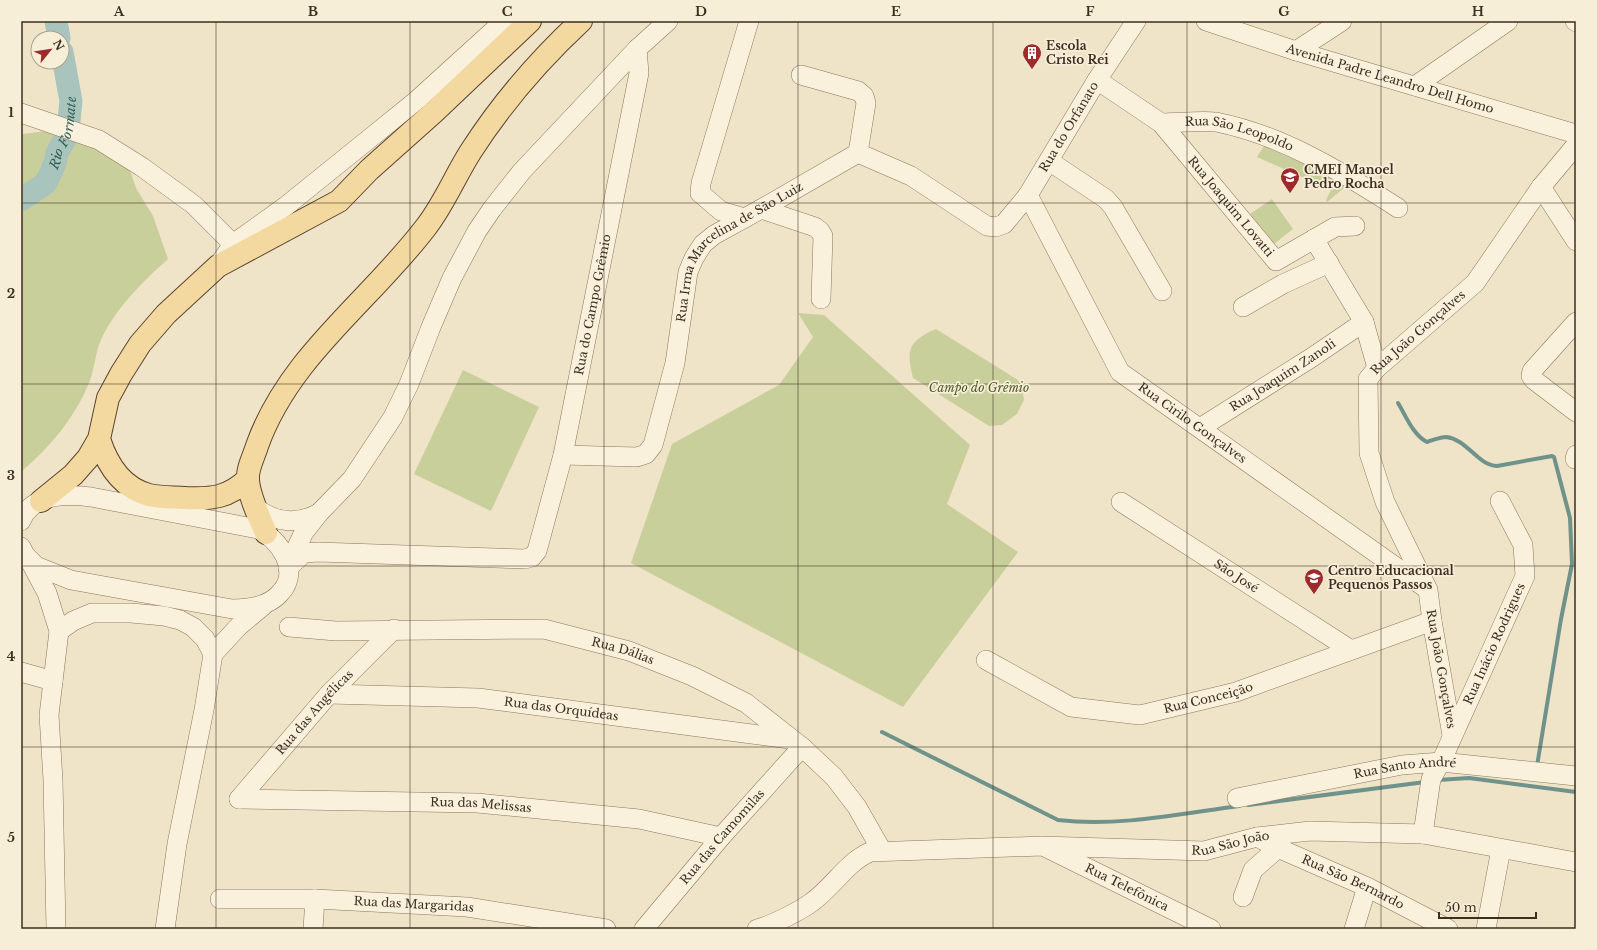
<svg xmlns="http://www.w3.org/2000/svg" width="1597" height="950" viewBox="0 0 1597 950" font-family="'Libre Baskerville',serif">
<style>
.green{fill:#c9cf9b}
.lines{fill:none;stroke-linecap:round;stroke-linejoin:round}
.stream{stroke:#6f938a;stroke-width:4}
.river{stroke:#a9c4bc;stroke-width:23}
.minor-casing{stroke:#8d765c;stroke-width:20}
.major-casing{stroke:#5b4430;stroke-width:24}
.minor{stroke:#faf1dc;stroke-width:19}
.major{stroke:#f3d9a0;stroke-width:22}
.grid{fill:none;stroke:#3d2e20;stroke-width:1;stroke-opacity:0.55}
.labels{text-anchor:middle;stroke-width:3.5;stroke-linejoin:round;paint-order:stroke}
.poi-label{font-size:12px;font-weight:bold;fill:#3d2e20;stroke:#f7eed8;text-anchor:start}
.street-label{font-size:12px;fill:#3d2e20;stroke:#f7eed8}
.park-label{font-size:12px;font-style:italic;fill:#4d5a26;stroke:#f7eed8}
.water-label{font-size:13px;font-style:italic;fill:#2f5d5a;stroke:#f7eed8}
.neatline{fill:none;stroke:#3d2e20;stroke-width:1.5}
.grid-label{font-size:13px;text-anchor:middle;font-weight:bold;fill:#3d2e20}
</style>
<rect width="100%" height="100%" fill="#f0e4c8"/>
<path class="green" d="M53 130 98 146 126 165 131 173 136 188 153 216 168 259C143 281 111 313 99 345 95 357 94 371 89 383 74 419 50 447 21 472V137L23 134Z
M1264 146 1349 184 1327 202 1326 200 1331 190 1257 157Z
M1272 199 1293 229 1274 244 1250 214Z
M798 313 824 315 970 445 947 504 1018 552 903 707 631 563 672 444 779 385 813 337Z
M936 329 1018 380 1022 388 1024 400 1017 414 1002 425 989 426 913 378C906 350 908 341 936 329Z
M463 370 539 407 491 511 414 474Z"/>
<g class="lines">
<path class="stream" d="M1398 403C1406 416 1413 435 1427 442 1433 440 1440 437 1446 437 1467 439 1477 465 1497 466L1552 456 1554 457 1570 518 1572 564 1561 619 1537 766
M882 732 1058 820C1118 827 1179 814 1239 806
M1438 780 1469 778 1576 792
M1248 805 1425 782"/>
<g class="river">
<path d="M56 21 59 38"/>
<path id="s1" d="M21 200 46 183 55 163 57 153 65 139 68 130 71 101 62 52"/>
</g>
<g class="minor-casing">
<g id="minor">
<path id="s2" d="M1206 21 1296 51 1576 134"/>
<path d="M1575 21 1576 22"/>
<path d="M1296 51 1342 21"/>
<path d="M801 75 858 91 864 96 866 103 858 153"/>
<path id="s3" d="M1097 80 1161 123 1276 261 1335 227 1355 226"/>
<path d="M1415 86 1508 21"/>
<path d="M21 113 99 140 142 167 194 205 233 244"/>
<path id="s4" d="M1161 123C1176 123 1202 120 1216 122 1282 135 1342 172 1398 208"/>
<path d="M1049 161 1106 199 1113 207 1162 291"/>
<path d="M1541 187 1576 241"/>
<path id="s5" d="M1028 195 1120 372 1427 589"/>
<path d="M761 209 815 227 820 231 823 236 821 299"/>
<path d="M745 218 721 211 700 193 701 183 749 21"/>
<path d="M1314 239 1364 322 1377 368"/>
<path d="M218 266 233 244 286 206 374 135 417 100 504 21"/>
<path d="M1243 307 1283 284 1329 263"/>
<path d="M1576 322 1532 371 1531 376 1534 380 1576 412"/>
<path id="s6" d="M1200 428 1311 358 1364 322"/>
<path id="s7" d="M563 455 637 457 646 454 653 445 675 363 688 272 694 258 703 244 714 235 761 209 858 153 911 176 987 226 996 227 1004 224 1028 195 1097 80 1136 21"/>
<path d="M1575 459 1576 455"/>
<path id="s8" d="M1121 502 1351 650"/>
<path d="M255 507C275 523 297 525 319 513"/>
<path d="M21 521C31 494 67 494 91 497L258 529C279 539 301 570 281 592 270 606 248 609 232 609L71 580 36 566 25 555 21 547"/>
<path d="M30 561 47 593 59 631 49 715 53 780 56 929"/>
<path d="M289 564 304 532 319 513 352 479 393 417 409 384 431 327 452 278 477 231 492 209 522 171 637 49 668 21"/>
<path id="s9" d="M288 568 304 553 318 552 525 559 532 557 537 551 563 455 639 73 637 49"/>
<path id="s10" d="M289 627 336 631 544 629 629 651 692 676 746 703 802 747 834 777 857 807 882 851"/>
<path d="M59 631 73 621 92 613H131L164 616 180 620 193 627 205 639 213 654 204 710 177 844 165 929"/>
<path d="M213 654 239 626 263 606"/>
<path id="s11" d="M986 660 1071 707 1140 715 1236 692 1432 621"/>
<path d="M21 672 53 681"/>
<path id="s12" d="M329 694 478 698 790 739"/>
<path id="s13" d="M1452 735 1432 621 1428 590 1385 502 1369 453 1368 379 1377 368 1475 283 1541 187 1576 145"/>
<path id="s14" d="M1237 798 1402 765 1441 762 1576 776"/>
<path id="s15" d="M239 799 477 803 639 819 721 837"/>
<path id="s16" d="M239 799 329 694 394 629"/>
<path id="s17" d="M1423 834 1431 779 1441 762 1525 576 1523 545 1500 501"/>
<path id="s18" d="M1257 837 1278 848 1367 887 1448 929"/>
<path id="s19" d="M1047 848 1211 929"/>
<path d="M1243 897 1253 870 1278 848"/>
<path id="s20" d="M220 899H315L467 907 606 929"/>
<path d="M313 929 315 899"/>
<path id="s21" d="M644 929 721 837 802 747"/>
<path id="s22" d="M757 929C770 926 802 910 812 902 833 887 847 862 870 852L1042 846 1204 851 1257 837 1310 831 1423 834 1576 862"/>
<path d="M1354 929 1367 887"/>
<path d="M1486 929 1501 849"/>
</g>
</g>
<g class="major-casing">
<path id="major" d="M99 439C107 464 122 488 149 495 161 498 174 497 186 498 212 499 228 498 248 479
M41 501 73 475 88 458 99 439 108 398 121 374 140 344 166 314 218 266 339 201 369 170 434 112 530 21
M266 533C260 519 248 494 248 479 247 469 254 456 257 446 289 356 370 301 426 227 444 204 455 176 471 151 502 103 539 60 581 21"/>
</g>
<use href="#minor" class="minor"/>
<use href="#major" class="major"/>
</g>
<path class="grid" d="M216 21V929M410 21V929M604 21V929M798 21V929M993 21V929M1187 21V929M1381 21V929M21 203H1576M21 384H1576M21 566H1576M21 747H1576"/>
<defs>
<g id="building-pin" transform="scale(1)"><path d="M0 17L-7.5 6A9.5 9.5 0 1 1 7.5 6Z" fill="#9e2a2b" stroke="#f7eed8"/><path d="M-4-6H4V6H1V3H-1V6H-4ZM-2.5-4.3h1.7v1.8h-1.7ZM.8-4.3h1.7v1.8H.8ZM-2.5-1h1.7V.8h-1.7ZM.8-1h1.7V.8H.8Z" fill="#fff"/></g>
<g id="school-pin" transform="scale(1)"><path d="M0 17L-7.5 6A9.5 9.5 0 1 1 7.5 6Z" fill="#9e2a2b" stroke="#f7eed8"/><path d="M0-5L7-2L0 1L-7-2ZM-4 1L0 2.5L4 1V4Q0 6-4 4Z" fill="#fff"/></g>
</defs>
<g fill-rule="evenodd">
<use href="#building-pin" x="1032" y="53"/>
<use href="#school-pin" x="1290" y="177"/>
<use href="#school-pin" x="1314" y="578"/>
</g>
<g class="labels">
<g class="poi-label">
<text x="1046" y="50">Escola<tspan x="1046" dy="14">Cristo Rei</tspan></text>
<text x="1304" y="174">CMEI Manoel<tspan x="1304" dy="14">Pedro Rocha</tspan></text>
<text x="1328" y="575">Centro Educacional<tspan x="1328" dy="14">Pequenos Passos</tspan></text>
</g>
<g class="street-label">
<text dy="4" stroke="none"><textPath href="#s2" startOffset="193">Avenida Padre Leandro Dell Homo</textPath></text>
<text dy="4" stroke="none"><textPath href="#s7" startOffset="767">Rua do Orfanato</textPath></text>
<text dy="4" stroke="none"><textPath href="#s4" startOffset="80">Rua São Leopoldo</textPath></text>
<text dy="4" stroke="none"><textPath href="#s3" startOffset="186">Rua Joaquim Lovatti</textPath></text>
<text dy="4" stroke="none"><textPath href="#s7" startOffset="320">Rua Irma Marcelina de São Luiz</textPath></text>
<text dy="4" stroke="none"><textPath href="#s9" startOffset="511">Rua do Campo Grêmio</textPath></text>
<text dy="4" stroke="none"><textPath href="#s13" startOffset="439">Rua João Gonçalves</textPath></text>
<text dy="4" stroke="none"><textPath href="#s6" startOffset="98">Rua Joaquim Zanoli</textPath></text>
<text dy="4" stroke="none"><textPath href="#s5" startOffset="288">Rua Cirilo Gonçalves</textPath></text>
<text dy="4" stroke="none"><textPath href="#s8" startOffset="137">São José</textPath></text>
<text dy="4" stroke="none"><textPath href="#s17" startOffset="205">Rua Inácio Rodrigues</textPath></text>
<text dy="4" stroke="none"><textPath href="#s10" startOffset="337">Rua Dálias</textPath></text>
<text transform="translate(1441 669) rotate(80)" y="4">Rua João Gonçalves</text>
<text dy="4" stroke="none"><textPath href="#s11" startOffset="237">Rua Conceição</textPath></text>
<text dy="4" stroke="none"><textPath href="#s12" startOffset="233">Rua das Orquídeas</textPath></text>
<text dy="4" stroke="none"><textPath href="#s16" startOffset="115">Rua das Angélicas</textPath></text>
<text dy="4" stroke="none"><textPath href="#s14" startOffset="171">Rua Santo André</textPath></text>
<text dy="4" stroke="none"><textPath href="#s15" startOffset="242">Rua das Melissas</textPath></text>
<text dy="4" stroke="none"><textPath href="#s21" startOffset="121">Rua das Camomilas</textPath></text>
<text dy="4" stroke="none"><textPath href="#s22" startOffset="500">Rua São João</textPath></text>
<text dy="4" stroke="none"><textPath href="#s18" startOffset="106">Rua São Bernardo</textPath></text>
<text dy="4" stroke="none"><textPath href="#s19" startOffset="89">Rua Telefônica</textPath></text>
<text dy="4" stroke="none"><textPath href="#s20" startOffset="194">Rua das Margaridas</textPath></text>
</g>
<g class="park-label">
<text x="979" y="392">Campo do Grêmio</text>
</g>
<g class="water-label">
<text dy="5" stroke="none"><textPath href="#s1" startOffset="84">Rio Formate</textPath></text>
</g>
</g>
<rect width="1597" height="950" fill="none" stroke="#f7eed8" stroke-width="44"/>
<g transform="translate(50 50) rotate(60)"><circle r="19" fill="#f7eed8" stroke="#ada18e"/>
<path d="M0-3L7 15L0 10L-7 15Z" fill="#9e2a2b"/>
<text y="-6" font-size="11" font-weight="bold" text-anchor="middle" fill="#3d2e20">N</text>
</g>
<path d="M1439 912v6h97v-6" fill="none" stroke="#3d2e20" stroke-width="2"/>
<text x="1445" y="912" font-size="12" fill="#3d2e20" stroke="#f7eed8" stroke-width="3" paint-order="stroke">50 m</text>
<rect x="22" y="22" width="1553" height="906" class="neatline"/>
<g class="grid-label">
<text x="119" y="16">A</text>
<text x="313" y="16">B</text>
<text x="507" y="16">C</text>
<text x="701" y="16">D</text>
<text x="896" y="16">E</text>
<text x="1090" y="16">F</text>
<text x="1284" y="16">G</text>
<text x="1478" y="16">H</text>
<text x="11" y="117">1</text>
<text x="11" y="298">2</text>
<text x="11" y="480">3</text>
<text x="11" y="661">4</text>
<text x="11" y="842">5</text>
</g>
</svg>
